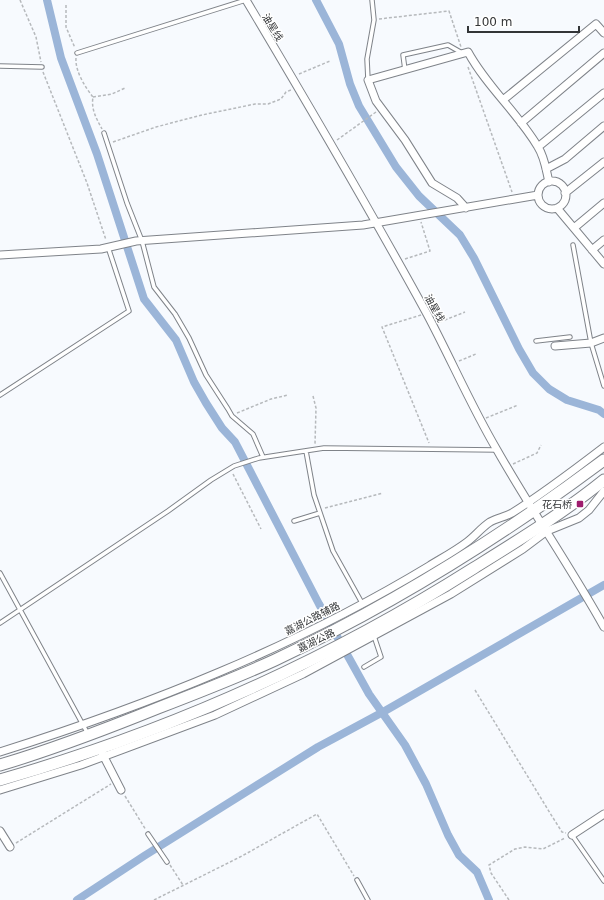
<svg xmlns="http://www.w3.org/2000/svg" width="604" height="900" viewBox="0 0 604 900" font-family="'DejaVu Sans','Noto Sans SC',sans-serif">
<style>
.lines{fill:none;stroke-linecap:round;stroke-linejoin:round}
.canal{stroke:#9bb5d8;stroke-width:8}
.service-casing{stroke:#7f8389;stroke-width:5.5}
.minor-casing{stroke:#7f8389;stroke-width:9}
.primary-casing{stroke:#7f8389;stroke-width:13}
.path{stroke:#b6b9bc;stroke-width:1.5;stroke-dasharray:3 2;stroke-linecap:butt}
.service{stroke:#fff;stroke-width:3.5}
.minor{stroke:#fff;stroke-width:7}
.primary{stroke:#fff;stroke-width:11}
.poi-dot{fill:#9e1c6d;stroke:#fff;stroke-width:1.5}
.labels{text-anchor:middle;stroke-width:3;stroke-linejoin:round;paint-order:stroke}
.street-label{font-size:10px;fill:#333537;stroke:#fff}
.poi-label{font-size:10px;fill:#333537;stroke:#fff;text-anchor:end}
</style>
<rect width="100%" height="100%" fill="#f7fafe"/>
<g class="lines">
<path class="canal" d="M47 0 61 58 97 154 144 299 176 340 194 382 206 403 222 428 235 442 319 604 369 694 405 745 426 784 448 835 459 855 477 872 489 900
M316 0 339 44 350 84 359 106 396 167 419 196 460 235 474 258 519 349 533 373 549 389 567 400 599 410 604 414
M77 900 144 856 318 747 383 712 604 585"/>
<g class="service-casing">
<path id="service" d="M77 53 246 0
M0 66 42 67
M405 70 403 55 448 45 462 53
M368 80 367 59 374 20 372 0
M104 133 127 203 142 241 154 287 175 314 189 338 206 375 228 409 232 416 253 434 263 457
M573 245 591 343 604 386
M536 341 570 337
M0 395 129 311 108 247
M306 451 314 495 333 551 362 603
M294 521 320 513
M0 573 88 734
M0 623 168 511 211 480 234 466 259 458 324 448 497 450
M364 667 381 657 374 636
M148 834 167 862
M572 835 604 881
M357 880 368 900"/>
</g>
<g class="minor-casing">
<path id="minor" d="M246 0C308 104 369 208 427 314 451 359 471 406 497 450 531 510 570 566 604 627
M503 100 596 24 604 33
M521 123 604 53
M538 147 604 93
M546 169 565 159 604 126
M538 195a14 14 0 1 1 28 0a14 14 0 1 1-28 0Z
M565 193 604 162
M466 208 457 198 432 183 405 140 376 101 368 80 468 52C487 87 518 113 538 147 545 158 546 170 549 182
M557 208 604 264
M574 228 604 203
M592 250 604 240
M0 255 101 249 136 241 363 225 538 195
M555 346 591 343 604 338
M0 752C149 705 295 647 429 566 442 558 455 551 467 542 475 536 481 528 490 522 497 518 505 517 512 513 544 493 574 470 604 447
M102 753 121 790
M0 790 81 765 215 715 303 674 451 594 523 549 547 531 579 518 589 510 604 491
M0 831 10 847
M572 835 604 814"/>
</g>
<g class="primary-casing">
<path id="primary" d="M0 765C54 749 106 729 158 708 197 693 236 678 275 660 392 605 501 537 604 460
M0 780C168 732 327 661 474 568 519 540 563 513 604 480"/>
</g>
<path class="path" d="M20 0 36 37 41 62
M66 5V27L75 48
M379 19 449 11 461 47
M76 58C75 71 85 87 93 97 91 109 96 118 102 129
M468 67 512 192
M43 72 87 183 106 240
M299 74 330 61
M93 97 112 94 125 88
M337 140 376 112
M113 142 156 127 202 115 255 104H268L281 99 286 92 291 90
M405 259 430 251 421 222
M421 315 382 327 429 443
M440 322 465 312
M459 361 476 354
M313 396 316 408 315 444
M237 413 271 399 288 395
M486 418 518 405
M513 464 537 453 541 445
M233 474 261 529
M325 508 383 493
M475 690 550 813 562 832 566 833
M125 796 146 830
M16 843 111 784
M170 865 183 885
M154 900 242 856 317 814 354 876
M509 900 491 873 489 865 515 849 525 847 543 849 565 838"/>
<use href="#service" class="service"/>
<use href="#minor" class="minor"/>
<use href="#primary" class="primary"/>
</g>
<rect class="poi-dot" x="576" y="500" width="8" height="8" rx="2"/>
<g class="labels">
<g class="street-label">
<text transform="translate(273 27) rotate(59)" y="4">油星线</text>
<text transform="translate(435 308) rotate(61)" y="4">油星线</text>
<text transform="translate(312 618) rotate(-27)" y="4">嘉湖公路辅路</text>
<text transform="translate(316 640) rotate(-26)" y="4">嘉湖公路</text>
</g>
<g class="poi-label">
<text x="572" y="508">花石桥</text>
</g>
</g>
<path d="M468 26v6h111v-6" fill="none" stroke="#333537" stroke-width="2"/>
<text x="474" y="26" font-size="12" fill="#333537" stroke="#ffffff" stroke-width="3" paint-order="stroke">100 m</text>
</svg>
